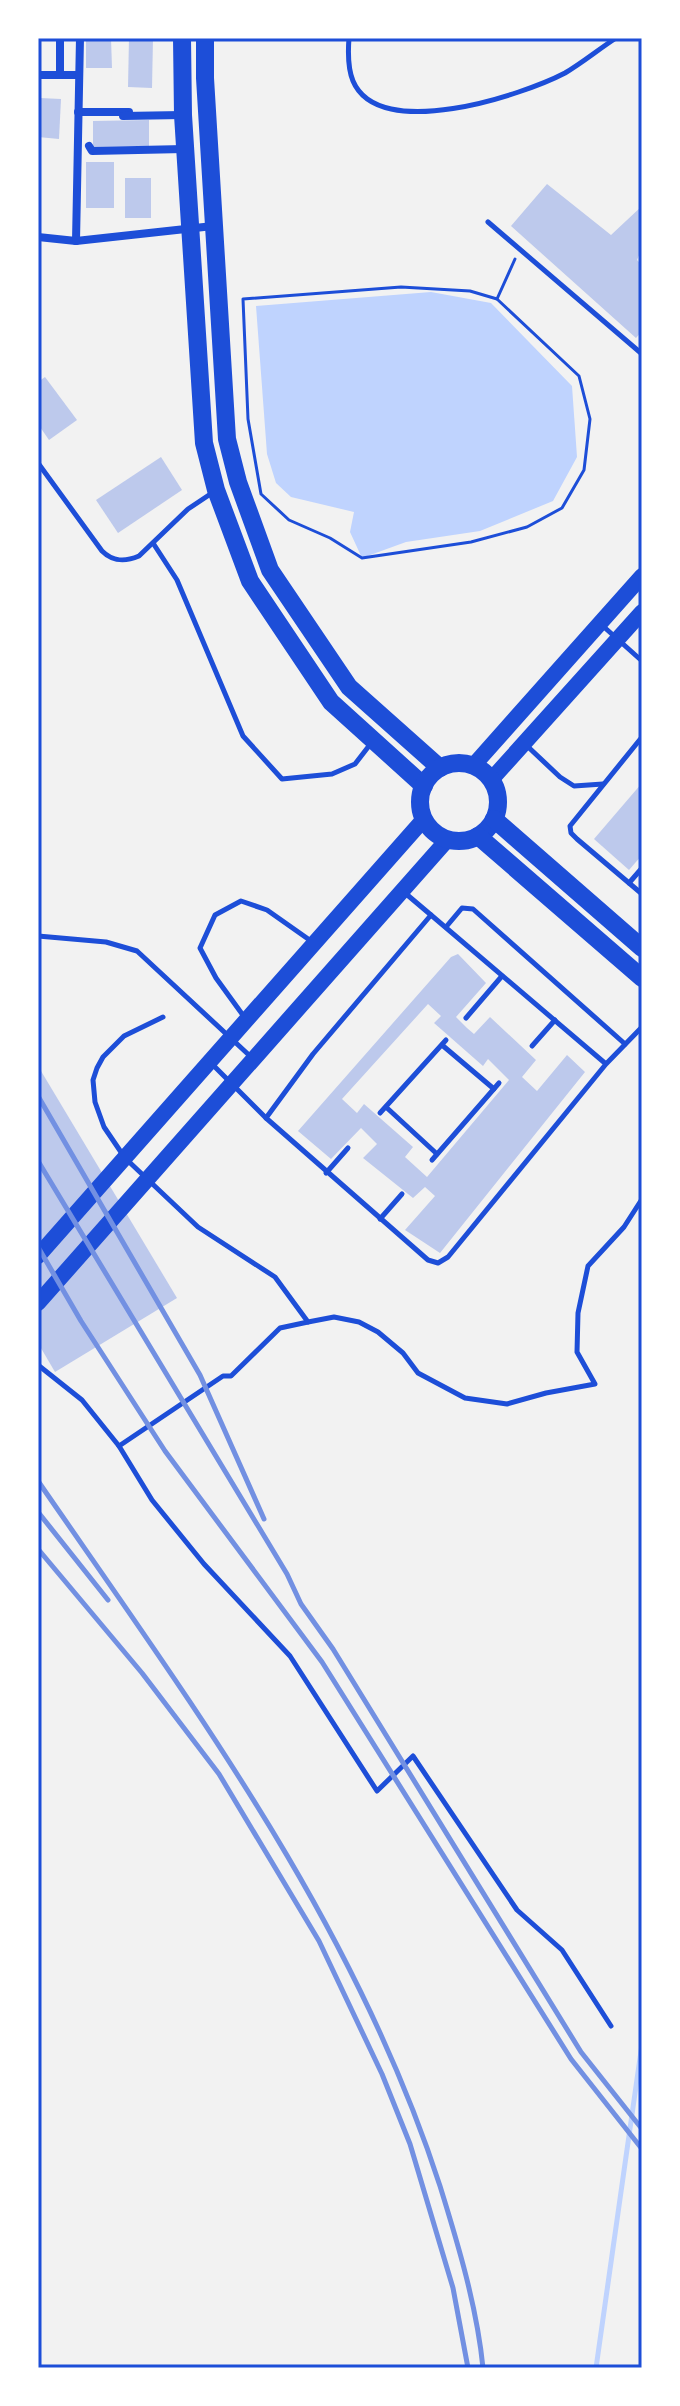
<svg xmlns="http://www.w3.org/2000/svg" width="680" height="2406" viewBox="0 0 680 2406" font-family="Inter,sans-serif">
<rect width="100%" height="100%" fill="#f2f2f2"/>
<polygon fill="#bfd3fe" points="431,292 491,303 572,386 577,457 553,501 480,531 406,542 362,558 350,532 354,512 291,497 276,483 267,454 256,306"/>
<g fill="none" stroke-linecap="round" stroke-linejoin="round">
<polyline stroke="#bfd3fe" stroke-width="5" points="596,2368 642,2044"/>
</g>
<g fill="#bdc9ec" fill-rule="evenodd">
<polygon points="86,38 111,38 112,68 86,68"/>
<polygon points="129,38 153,38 152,88 128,87"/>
<polygon points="40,98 61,99 59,139 38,137"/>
<polygon points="149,120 149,146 93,147 93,121"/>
<rect x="86" y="162" width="28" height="46"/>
<rect x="125" y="178" width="26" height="40"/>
<polygon points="547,184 611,235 642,206 642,248 637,260 642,265 642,331 636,338 511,226"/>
<polygon points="45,377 77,420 49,440 38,424 38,382"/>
<polygon points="161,457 182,490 118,533 96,500"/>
<polygon points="642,783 642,855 629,870 594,839"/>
<path d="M458,954L486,983L456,1017L467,1028L474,1034L490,1017L536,1060L522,1077L537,1091L567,1055L585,1072L440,1253L405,1230L435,1196L425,1187L413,1198L363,1158L377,1144L361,1128L331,1159L298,1131L451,957ZM428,1004L441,1016L434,1023L483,1066L488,1059L509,1080L427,1177L405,1157L413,1147L364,1104L357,1113L342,1099Z"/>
<polygon points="38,1066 177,1298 55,1372 38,1343"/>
</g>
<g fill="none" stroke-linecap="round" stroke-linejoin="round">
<g stroke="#1d4ed8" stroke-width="3">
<polygon points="401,287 470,291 497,299 579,376 590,419 584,470 562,508 527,527 471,542 362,558 330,538 289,520 261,494 248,419 243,299"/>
<polyline points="497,299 515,259"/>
</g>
<g stroke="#1d4ed8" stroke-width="5">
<path d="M349,38C348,51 348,69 353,81C379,143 523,95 565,73C582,63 599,49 616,38"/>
<polyline points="488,222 642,354"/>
<path d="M38,463L102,551C113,562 125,562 139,556L188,509L212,493"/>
<polyline points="153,543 177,580 243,736 282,779 332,774 355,764 372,742"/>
<polyline points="604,627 642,661"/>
<polyline points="642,737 570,826 571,833 577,839 642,894"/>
<polyline points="525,744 560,777 574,786 603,784"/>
<polyline points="629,883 642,868"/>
<polyline points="405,893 431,915"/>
<polyline points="446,927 462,908 473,909 625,1044"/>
<polyline points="38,936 106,942 137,951 250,1056"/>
<polyline points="163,1017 124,1036 103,1057 97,1068 93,1080 95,1102 104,1127 125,1158 198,1227 275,1277 308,1322 334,1317 359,1322 378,1332 403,1353 418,1373 465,1398 507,1404 546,1393 595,1384 577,1352 578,1313 588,1266 624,1227 642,1199"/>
<polyline points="245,1018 216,978 200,948 215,915 241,901 267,910 311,941"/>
<polyline points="466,1018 502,976"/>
<polyline points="442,1045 494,1089"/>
<polyline points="532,1046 555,1020"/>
<polyline points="606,1064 448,1257 438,1263 428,1260 266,1118 313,1054 431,915 606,1064 642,1027"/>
<polyline points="213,1065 266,1118"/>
<polyline points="386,1107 437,1154"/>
<polyline points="380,1113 446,1040"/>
<polyline points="432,1160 499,1083"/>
<polyline points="326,1173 348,1148"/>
<polyline points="380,1219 402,1194"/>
<polyline points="38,1365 82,1400 119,1446 223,1376 231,1376 280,1328 308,1322"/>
<polyline points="119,1446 152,1500 204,1564 290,1656 377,1791 413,1756 517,1910 562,1950 611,2026"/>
</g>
<g stroke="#1d4ed8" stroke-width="8">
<polyline points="38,75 79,75"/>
<polyline points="60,75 60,38"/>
<polyline points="78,112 129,112"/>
<polyline points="123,116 182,115"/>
<polyline points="89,146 92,151 184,149"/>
<polyline points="38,237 76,241 213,226"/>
<polyline points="76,241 80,38"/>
</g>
<g stroke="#1d4ed8" stroke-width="16">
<polyline points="473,766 642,576"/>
<polyline points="491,780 642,612"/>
<polyline points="38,1256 424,819"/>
<polyline points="38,1303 448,839"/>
</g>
<g stroke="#1d4ed8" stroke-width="18">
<polyline points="182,38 183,115 204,443 216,490 250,581 331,702 424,786"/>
<polyline points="205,38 205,78 227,439 238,482 270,570 349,687 440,768"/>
<circle cx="459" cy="802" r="39"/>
<polyline points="494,819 642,948"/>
<polyline points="478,836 642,978"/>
</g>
<g stroke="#7290e2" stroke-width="5">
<polyline points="38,1096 200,1375 264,1519"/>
<polyline points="38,1161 287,1574 301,1604 333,1649 581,2052 642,2129"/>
<polyline points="38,1247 81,1321 165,1451 322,1662 571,2059 642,2149"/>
<path d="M38,1481C193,1706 355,1923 440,2186C458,2244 477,2307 483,2368"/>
<polyline points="38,1512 108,1600"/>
<polyline points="38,1549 142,1673 219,1774 319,1941 382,2074 410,2144 453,2288 468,2368"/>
</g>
</g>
<rect width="680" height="2406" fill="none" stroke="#ffffff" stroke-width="80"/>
<rect x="40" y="40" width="600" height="2326" fill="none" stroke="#1d4ed8" stroke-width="3"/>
</svg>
